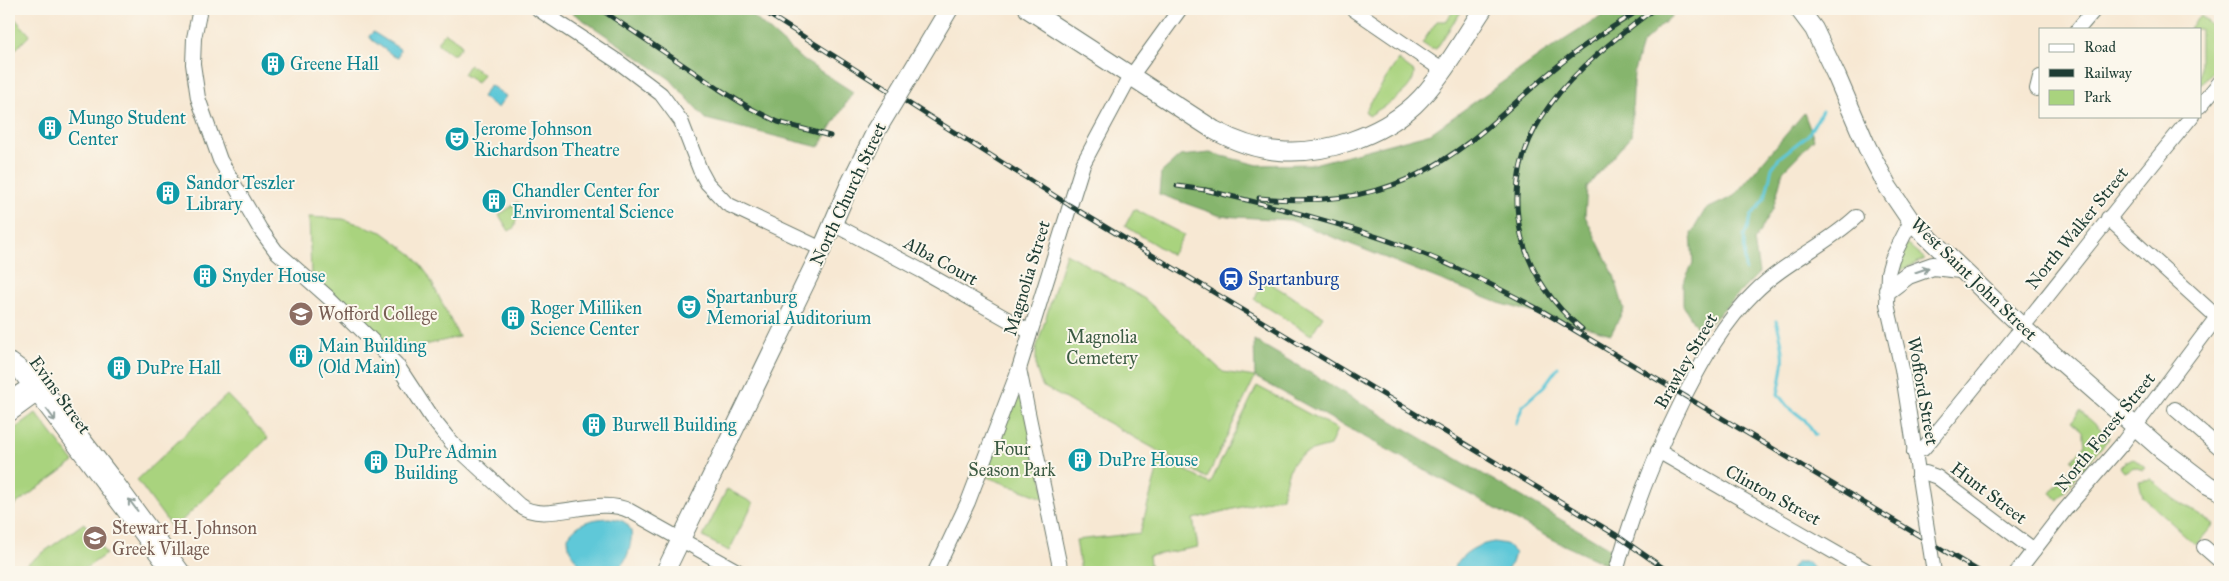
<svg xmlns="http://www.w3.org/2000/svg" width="2229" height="581" viewBox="0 0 2229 581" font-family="'IM FELL Great Primer',serif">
<rect width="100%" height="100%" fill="#fbf7ec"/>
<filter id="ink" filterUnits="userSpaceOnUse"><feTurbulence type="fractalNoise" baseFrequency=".02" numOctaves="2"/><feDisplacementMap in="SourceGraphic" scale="10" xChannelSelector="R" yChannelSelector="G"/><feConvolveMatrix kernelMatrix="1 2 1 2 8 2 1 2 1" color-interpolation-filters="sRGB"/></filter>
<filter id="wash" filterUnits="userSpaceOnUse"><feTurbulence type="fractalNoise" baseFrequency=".0096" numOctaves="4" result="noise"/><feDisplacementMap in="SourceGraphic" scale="20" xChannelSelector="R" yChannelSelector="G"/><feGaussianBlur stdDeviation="1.12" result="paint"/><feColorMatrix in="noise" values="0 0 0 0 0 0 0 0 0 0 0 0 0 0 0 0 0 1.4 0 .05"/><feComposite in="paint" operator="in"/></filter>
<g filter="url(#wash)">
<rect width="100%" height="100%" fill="#f7e8d3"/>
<g fill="#a9d37e" stroke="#648859">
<polygon points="1455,9 1463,9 1436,49 1431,49 1422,43 1437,21 1446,21"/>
<polygon points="9,12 30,35 9,56"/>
<polygon points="2201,16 2220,33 2220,63 2200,86 2200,29 2189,29"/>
<polygon points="446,33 460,43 461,47 455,54 452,54 438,44 438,41 443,34"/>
<path d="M1398,60L1414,72C1415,91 1383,106 1369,116L1365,111Z"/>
<polygon points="469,65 483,74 477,83 463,74"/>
<polygon points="518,202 520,205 514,228 509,231 499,215"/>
<polygon points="1134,209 1184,235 1172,255 1125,226"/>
<polygon points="309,217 343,219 382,232 413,255 428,275 459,337 391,353 311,275"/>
<polygon points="1907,244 1925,259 1897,272 1900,258"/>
<polygon points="1066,253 1145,299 1223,372 1255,377 1207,478 1042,386 1036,368 1036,349"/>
<polygon points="1265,280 1323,316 1311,335 1254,299"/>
<polygon points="1019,369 1046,499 979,474"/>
<path d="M1257,386L1337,429L1330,446C1291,456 1291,458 1282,497L1193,519L1198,547L1149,556L1151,572H1081L1076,540L1140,533L1161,456L1210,484Z"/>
<polygon points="227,395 268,438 173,529 137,480"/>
<polygon points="2080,411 2110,437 2083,469 2072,460 2085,445 2083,431 2072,421"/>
<polygon points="36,413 74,462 9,509 9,433"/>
<polygon points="2133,458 2145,468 2143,470 2134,467 2124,472 2120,467 2125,462"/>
<polygon points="2069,470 2077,476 2058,500 2050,493"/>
<polygon points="2151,479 2174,499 2214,524 2196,545 2143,497 2139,481"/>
<polygon points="727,489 753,503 729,551 703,537"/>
<polygon points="84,523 106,554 80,572 16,572"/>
</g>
<g fill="#86b56d" stroke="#527950">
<polygon points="567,9 745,9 800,58 853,92 819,147 706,119 670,79"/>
<polygon points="1613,9 1679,9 1642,44 1634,71 1631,136 1587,187 1585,216 1614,275 1624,309 1611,334 1499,303 1290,220 1221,216 1159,194 1161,173 1180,156 1210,153 1258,165 1314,164 1431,133 1542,54"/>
<polygon points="1804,113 1814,139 1783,171 1773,209 1754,241 1759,273 1700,333 1683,305 1683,283 1693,263 1691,234 1705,210 1734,196"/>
<polygon points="1254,340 1611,549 1605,564 1551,539 1255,377"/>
</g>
<g fill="#5ec8d8" stroke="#3e8286">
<polygon points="373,32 400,49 398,57 395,57 372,40 369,36"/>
<polygon points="490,85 506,96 498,108 482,97"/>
<path d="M609,518C617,519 625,520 629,527C633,533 631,540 630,546C625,570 610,578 587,568C574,562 568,551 568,537C578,522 591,519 609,518Z"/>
<path d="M1494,542L1506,544L1515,553L1512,563L1505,572H1452C1460,554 1475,545 1494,542Z"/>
<polygon points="1798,562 1808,562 1814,569 1815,572 1791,572 1793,566"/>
</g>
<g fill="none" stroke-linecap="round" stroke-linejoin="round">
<g stroke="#5ec8d8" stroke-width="3">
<polyline points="1745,270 1744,236 1752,215 1765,198 1772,168 1780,157 1808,135 1822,111"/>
<path d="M1776,321C1786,353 1785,361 1778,394L1787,406L1805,420L1815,435"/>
<polyline points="1516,424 1523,405 1544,386 1558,367"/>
</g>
</g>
</g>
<g filter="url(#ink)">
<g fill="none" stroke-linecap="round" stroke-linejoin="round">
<defs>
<g id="minor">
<path d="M200,9L194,38L193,64L198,98L220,160L260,229L276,251L329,298L397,365L431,417L451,442L519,505C545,526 596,494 630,511L739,572"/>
<polyline points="538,9 620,63 661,94 681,121 700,170 707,183 727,204 822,249"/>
<polyline points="1353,9 1442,70"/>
<polyline points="2078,29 2095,9"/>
<polyline points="2037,89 2040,77"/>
<polyline points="2200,106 2220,82"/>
<polyline points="2108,218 2217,317"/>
<polyline points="1911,221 1892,259 1888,273 1887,304 1902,369 1924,510"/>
<polyline points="833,224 922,271 1030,332"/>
<polyline points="12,361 38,380 113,477 183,572"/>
<polyline points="1019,369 1061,572"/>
<polyline points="18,370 170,572"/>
<polyline points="9,399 35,382"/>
<polyline points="2175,409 2220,448"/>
<polyline points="9,415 42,391"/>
<polyline points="1658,451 1869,572"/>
<path d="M1914,452L1923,449C2015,340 2101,226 2192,116"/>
<polyline points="1918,475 1926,473 1937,477 2034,550"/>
<polyline points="2204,547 2220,561"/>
<polyline points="935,572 968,502 1019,369 1083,164 1127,82 1180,9"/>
<path d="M1616,572C1632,512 1655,455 1683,399C1703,360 1723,323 1755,292C1785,262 1825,246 1856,217"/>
<polyline points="2017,572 2064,511 2122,444 2220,313"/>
</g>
<g id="major">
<path d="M1028,9L1214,130C1234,141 1255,149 1279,151C1324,155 1380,136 1414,105C1440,81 1463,39 1483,9"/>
<polyline points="1799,9 1814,29 1837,77 1867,147 1888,187 1911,221 2023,328 2161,449 2208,485 2220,491"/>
<polyline points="911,73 949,9"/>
<polyline points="1888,290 1908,275 1933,266 1960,269"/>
<polyline points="665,572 822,249 849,186 876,131"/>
</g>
</defs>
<use href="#minor" stroke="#6b796c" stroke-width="16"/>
<use href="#major" stroke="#6b796c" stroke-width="20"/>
<use href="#minor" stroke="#fff" stroke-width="14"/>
<use href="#major" stroke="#fff" stroke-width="18"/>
<defs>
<g id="rail">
<polyline points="600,9 719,89 750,108 778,122 830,136"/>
<polyline points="760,9 1069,205 1616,535 1669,572"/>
<polyline points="1177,186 1212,191"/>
<path d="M1205,190C1273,206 1341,223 1406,247C1454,265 1499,288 1544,312L1980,572"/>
<path d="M1259,198C1350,206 1412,190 1483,131C1512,107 1539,80 1569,57C1592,39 1617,24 1641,9"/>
<path d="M1582,329C1553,306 1532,274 1522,239C1495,132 1579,66 1654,9"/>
</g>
</defs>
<use href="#rail" stroke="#1f3d34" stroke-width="5"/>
<use href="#rail" stroke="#fbf7ec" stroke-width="3" stroke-dasharray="9" stroke-linecap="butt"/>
<defs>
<polyline id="minor-bridge" points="1924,510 1934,572"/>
<polyline id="major-bridge" points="876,131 911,73"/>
</defs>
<use href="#minor-bridge" stroke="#6b796c" stroke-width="16" stroke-linecap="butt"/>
<use href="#major-bridge" stroke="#6b796c" stroke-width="20" stroke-linecap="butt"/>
<use href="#minor-bridge" stroke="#fff" stroke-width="14"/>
<use href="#major-bridge" stroke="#fff" stroke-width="18"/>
</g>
<defs><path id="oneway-shaft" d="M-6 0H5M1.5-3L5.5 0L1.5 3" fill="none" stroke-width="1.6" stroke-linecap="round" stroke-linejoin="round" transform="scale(1.25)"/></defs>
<g stroke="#8f9e9a">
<use href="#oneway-shaft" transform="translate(1922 270) rotate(-19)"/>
<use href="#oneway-shaft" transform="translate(51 415) rotate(53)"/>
<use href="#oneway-shaft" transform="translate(133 505) rotate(-127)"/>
</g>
</g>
<defs>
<symbol id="building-disc" viewBox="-11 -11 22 22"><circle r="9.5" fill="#0f9aa8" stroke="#fbf7ec"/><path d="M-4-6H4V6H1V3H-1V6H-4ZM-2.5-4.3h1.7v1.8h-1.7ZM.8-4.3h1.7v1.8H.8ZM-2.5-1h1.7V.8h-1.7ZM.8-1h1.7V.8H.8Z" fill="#fff"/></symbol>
<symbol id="theatre-disc" viewBox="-11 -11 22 22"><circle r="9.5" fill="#0f9aa8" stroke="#fbf7ec"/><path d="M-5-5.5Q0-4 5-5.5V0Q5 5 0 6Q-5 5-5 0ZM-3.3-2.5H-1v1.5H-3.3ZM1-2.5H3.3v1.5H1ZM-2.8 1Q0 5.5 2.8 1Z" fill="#fff"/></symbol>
<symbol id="station-disc" viewBox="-11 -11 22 22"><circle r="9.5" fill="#1a4fb4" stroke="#fbf7ec"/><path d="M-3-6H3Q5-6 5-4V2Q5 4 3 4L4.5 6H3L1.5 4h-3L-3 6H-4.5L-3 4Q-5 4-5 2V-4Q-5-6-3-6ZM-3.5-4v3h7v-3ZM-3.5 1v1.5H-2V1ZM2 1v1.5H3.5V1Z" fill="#fff"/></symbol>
<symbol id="university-disc" viewBox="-11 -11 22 22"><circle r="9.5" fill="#8d6e63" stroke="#fbf7ec"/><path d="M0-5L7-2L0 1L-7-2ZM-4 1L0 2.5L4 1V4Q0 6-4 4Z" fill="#fff"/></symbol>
</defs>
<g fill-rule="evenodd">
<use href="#building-disc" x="259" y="50" width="28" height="28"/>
<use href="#building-disc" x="36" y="114" width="28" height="28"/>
<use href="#theatre-disc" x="443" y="125" width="28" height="28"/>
<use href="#building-disc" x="154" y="179" width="28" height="28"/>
<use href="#building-disc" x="480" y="187" width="28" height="28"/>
<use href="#building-disc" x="191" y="262" width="28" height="28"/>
<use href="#station-disc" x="1217" y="265" width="28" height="28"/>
<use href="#theatre-disc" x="675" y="293" width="28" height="28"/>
<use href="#university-disc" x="287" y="300" width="28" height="28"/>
<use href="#building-disc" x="499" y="304" width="28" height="28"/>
<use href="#building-disc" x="287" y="342" width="28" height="28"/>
<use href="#building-disc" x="105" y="354" width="28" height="28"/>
<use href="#building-disc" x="580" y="411" width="28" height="28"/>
<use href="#building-disc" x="1066" y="446" width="28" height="28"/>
<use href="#building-disc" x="362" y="448" width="28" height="28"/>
<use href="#university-disc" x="81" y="524" width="28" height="28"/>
</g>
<g text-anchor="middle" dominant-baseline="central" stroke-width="4" stroke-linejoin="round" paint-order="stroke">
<g font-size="18" fill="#0d838f" stroke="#fbf7ec" text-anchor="start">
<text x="290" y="64">Greene Hall</text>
<text x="68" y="118">Mungo Student<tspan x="68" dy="21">Center</tspan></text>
<text x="474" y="129">Jerome Johnson<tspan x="474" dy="21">Richardson Theatre</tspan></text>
<text x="186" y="183">Sandor Teszler<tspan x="186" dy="21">Library</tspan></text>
<text x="512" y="191">Chandler Center for<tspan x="512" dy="21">Enviromental Science</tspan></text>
<text x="222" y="276">Snyder House</text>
<text x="706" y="297">Spartanburg<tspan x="706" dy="21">Memorial Auditorium</tspan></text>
<text x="530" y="308">Roger Milliken<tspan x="530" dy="21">Science Center</tspan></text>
<text x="318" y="346">Main Building<tspan x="318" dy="21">(Old Main)</tspan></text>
<text x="136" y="368">DuPre Hall</text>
<text x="612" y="425">Burwell Building</text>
<text x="394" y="452">DuPre Admin<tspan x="394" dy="21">Building</tspan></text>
<text x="1098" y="460">DuPre House</text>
</g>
<g font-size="18" fill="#1f3d34" stroke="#fbf7ec">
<text transform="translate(848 194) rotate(-65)">North Church Street</text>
<text transform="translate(2077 228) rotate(-51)">North Walker Street</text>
<text transform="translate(941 261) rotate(29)">Alba Court</text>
<text transform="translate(1027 278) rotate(-73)">Magnolia Street</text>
<text transform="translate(1974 279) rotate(44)">West Saint John Street</text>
<text transform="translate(1686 361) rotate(-60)">Brawley Street</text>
<text transform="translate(1923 391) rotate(80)">Wofford Street</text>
<text transform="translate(60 395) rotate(54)">Evins Street</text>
<text transform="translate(2105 432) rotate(-51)">North Forest Street</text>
<text transform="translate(1989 493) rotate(37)">Hunt Street</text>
<text transform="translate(1773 495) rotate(29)">Clinton Street</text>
</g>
<g font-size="18" fill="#164399" stroke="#fbf7ec" text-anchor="start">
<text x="1248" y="279">Spartanburg</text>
</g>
<g font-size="18" fill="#785e54" stroke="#fbf7ec" text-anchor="start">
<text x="318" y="314">Wofford College</text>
<text x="112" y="528">Stewart H. Johnson<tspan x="112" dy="21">Greek Village</tspan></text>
</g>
<g font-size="18" fill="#3b5b43" stroke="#fbf7ec">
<text x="1102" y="337">Magnolia<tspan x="1102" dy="21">Cemetery</tspan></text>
<text x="1012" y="449">Four<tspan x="1012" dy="21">Season Park</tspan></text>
</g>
</g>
<rect width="2229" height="581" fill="none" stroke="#fbf7ec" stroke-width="30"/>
<rect x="2039" y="28" width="162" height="90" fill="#fbf7ec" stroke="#a3ada2"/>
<rect x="2049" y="44" width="25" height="8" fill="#ffffff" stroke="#a3ada2"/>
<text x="2084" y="52" font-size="15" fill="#1f3d34">Road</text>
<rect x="2049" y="69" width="25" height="8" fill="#1f3d34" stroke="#a3ada2"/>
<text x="2084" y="78" font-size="15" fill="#1f3d34">Railway</text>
<rect x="2049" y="90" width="25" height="15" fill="#a9d37e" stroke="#a3ada2"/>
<text x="2084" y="102" font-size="15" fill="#1f3d34">Park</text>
</svg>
